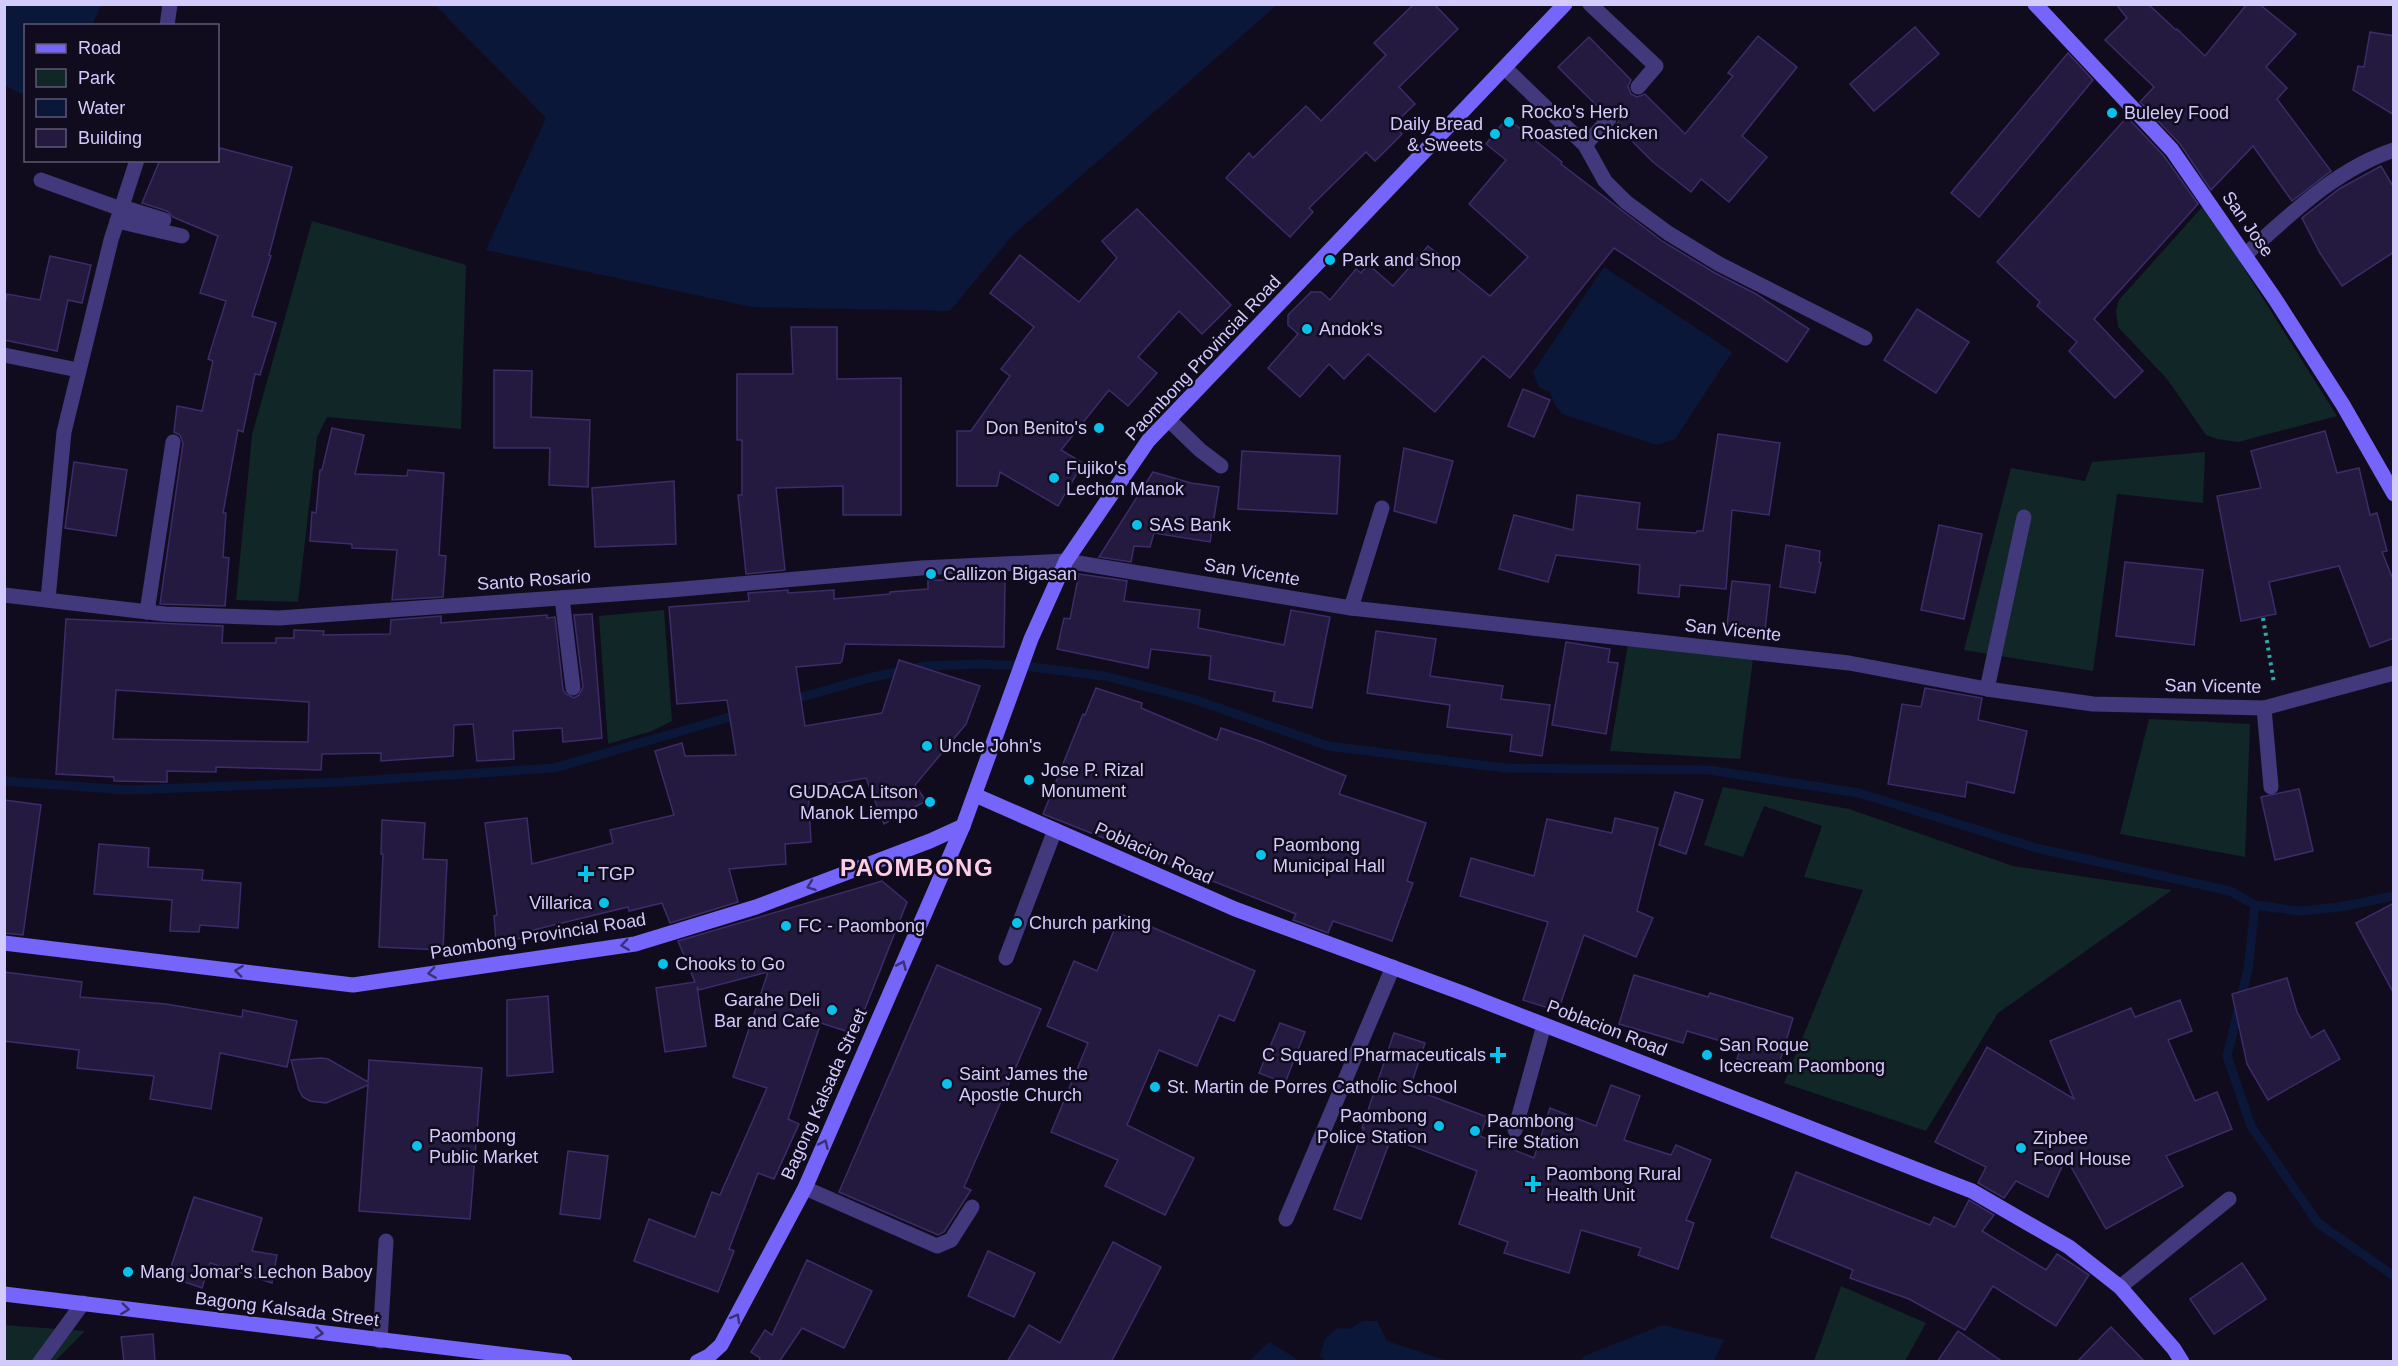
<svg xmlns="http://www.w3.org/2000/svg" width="2398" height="1366" viewBox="0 0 2398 1366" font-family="Helvetica,sans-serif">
<rect width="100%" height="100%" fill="#110c1d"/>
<g fill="#102627">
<polygon points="2204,205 2337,416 2238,442 2217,439 2206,435 2167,379 2118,327 2116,311 2119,300"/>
<polygon points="312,221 466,265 461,429 327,417 317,437 298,602 236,600 252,435"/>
<polygon points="2205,452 2203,503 2117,494 2093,671 1964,650 2011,468 2085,481 2092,462"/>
<polygon points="664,610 672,721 652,731 608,744 599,616"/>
<polygon points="1628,644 1753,659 1740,759 1610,751"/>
<polygon points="2149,719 2250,724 2245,857 2120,834"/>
<polygon points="1723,787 1849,809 2013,866 2172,890 1998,1013 1926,1131 1784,1083 1863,890 1804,877 1822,826 1764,806 1743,857 1704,845"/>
<polygon points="1841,1286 1926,1323 1905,1361 1814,1361"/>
<polygon points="4,1325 85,1331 55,1361 5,1361"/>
</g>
<g fill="#0a1739">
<polygon points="5,4 101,4 101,5 92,25 26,26 25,95 5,86"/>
<polygon points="435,5 1277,5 1013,235 950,311 752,307 486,250 546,118"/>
<polygon points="1604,267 1732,352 1675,439 1657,445 1562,414 1555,405 1550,392 1539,387 1533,372"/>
<polygon points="1363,1321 1377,1321 1387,1341 1448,1361 1325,1361 1320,1355 1325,1339 1337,1328 1350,1329"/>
<polygon points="1663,1325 1724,1340 1714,1361 1581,1361 1584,1356"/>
<polygon points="1269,1342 1300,1361 1250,1361"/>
</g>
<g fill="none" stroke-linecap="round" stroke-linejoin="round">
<g stroke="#0a1739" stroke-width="9">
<polyline points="791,700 869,678 925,666 980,664 1023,666 1105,676 1193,699 1328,746 1505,768 1709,770 1859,793 2036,848 2230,891 2255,905 2299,911 2340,907 2394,896"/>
<polyline points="4,781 127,790 341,782 554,768 740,714"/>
<polyline points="2255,905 2248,970 2227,1056 2251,1126 2318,1223 2394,1276"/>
</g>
</g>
<g fill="#24193e" stroke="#3d2c69" stroke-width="1.5" fill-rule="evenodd">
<polygon points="1414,4 1434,4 1458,29 1399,87 1415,104 1393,125 1402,134 1375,161 1366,152 1309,208 1313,212 1290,237 1226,178 1249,153 1253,158 1306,106 1321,121 1386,55 1374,43"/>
<polygon points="2116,4 2148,4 2176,30 2177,29 2205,56 2247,4 2259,4 2296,34 2266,67 2287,88 2277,99 2331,171 2292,201 2253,146 2211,190 2180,144 2140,102 2154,87 2105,40 2127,18"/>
<polygon points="1915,27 1939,54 1874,111 1850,84"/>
<polygon points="2370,32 2394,36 2394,115 2353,90 2358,66 2364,67"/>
<polygon points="1758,36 1797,67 1742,136 1767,157 1729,202 1701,179 1691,192 1653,162 1616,125 1619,121 1616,112 1611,109 1603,112 1558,67 1589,37 1631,80 1628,86 1631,94 1637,97 1645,94 1685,134 1733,76 1728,73"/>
<polygon points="2068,53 2093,80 1979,217 1951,193"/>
<polygon points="2127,117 2164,156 2198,204 2094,319 2143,371 2115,398 2069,351 2077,342 2037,306 2040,302 1997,262"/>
<polygon points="1507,118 1562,162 1561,164 1662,241 1715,273 1756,294 1809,329 1787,362 1614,248 1510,378 1483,356 1435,412 1368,354 1344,379 1329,364 1300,397 1268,368 1298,334 1288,325 1288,315 1311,292 1321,292 1330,300 1356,269 1361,273 1368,264 1393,286 1428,246 1490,296 1528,257 1469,204 1506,160 1486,144"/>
<polygon points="220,148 292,167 269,255 271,256 252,316 276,323 260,375 255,374 243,432 238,430 223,513 226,513 223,557 229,558 225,606 160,604 183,443 180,435 174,432 177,406 202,411 213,361 208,359 226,301 200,293 218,236 173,217 167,211 142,203 160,160 218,160"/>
<polygon points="2381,166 2394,188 2394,252 2342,286 2320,253 2302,218 2339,189"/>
<polygon points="1137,209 1231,305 1202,334 1179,311 1138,357 1157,373 1128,406 1109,390 1061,450 1083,463 1058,506 1000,472 997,486 957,486 957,431 971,431 1010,376 1001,369 1034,327 990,293 1020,255 1079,302 1117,258 1102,241"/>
<polygon points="50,256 91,265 82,303 68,300 57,351 4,340 4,307 7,294 40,300"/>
<polygon points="1917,309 1969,342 1936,393 1884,360"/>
<polygon points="791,327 837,327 837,379 901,378 901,515 843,515 843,486 776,488 785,570 746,574 738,495 742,495 742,440 737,440 737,374 793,374"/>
<polygon points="494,370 532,371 531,417 590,420 588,487 549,485 550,448 494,448"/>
<polygon points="1523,389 1550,400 1534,437 1508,426"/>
<polygon points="332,428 364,435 355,474 407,476 408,470 444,473 439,555 446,556 443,597 392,600 397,550 352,548 352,544 310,541 312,512 316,513 320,470 322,470"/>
<polygon points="2325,431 2337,473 2359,468 2370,515 2377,513 2387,551 2382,552 2394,582 2394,638 2370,647 2339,566 2269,582 2276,614 2241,621 2217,496 2261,488 2251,451"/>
<polygon points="1718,434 1780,443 1769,515 1732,510 1726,589 1680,585 1679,597 1638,593 1640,565 1556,555 1548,582 1499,569 1514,515 1573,530 1577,495 1640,503 1637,529 1696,533 1697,531 1703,531"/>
<polygon points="1404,448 1453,461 1436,523 1394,511"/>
<polygon points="1242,451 1340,456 1337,514 1238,509"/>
<polygon points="74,462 127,470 116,536 65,528"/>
<polygon points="1153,472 1191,483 1219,487 1210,542 1154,533 1150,547 1134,546 1131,562 1099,557"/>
<polygon points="674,481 676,544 595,547 592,488"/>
<polygon points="1939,525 1982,534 1964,619 1921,610"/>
<polygon points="1786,545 1820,551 1819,562 1821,563 1815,593 1780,587"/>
<polygon points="2125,562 2203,570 2194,645 2116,636"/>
<polygon points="1079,574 1127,581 1124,601 1200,610 1198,628 1284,645 1291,610 1330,617 1312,708 1273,701 1275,692 1209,679 1211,656 1151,649 1148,668 1057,649 1064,618 1070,619"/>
<polygon points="928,580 1005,581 1004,647 845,644 842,661 840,663 796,667 805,726 882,713 899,660 980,686 966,724 915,785 926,801 884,824 866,778 808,788 811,842 785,844 786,864 729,869 738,902 670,923 662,903 629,911 628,907 533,930 534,937 496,941 494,916 497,915 485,823 527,818 532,864 613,843 610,830 674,815 655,751 682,743 685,756 736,755 727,700 677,704 669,607 749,601 748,593 788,590 788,593 834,590 834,599 890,594 890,592 928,589"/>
<polygon points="1732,581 1770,585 1765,630 1727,626"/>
<path d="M592,614L602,738L563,742L562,728L513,731L514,759L477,761L473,724L454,725L453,756L381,761V753L322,754L321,770L216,767V772L167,771V782L114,781V777L56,774L66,619L223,626L222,643H276V638H294V630L324,631L323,635L390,634L391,620L441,616V623L547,615V618L555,617L563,690L566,694L574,698L579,695L583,687L574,615ZM116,690L309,702L308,742L113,739Z"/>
<polygon points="1376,631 1436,639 1430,676 1503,686 1501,699 1550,705 1542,756 1510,751 1512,735 1447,727 1450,705 1367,693"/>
<polygon points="1566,642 1610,649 1608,662 1618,663 1606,734 1552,725"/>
<polygon points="1096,688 1142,703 1141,708 1217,740 1221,728 1262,742 1346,776 1339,794 1426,823 1407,881 1413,883 1392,941 1333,921 1328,933 1293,920 1296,914 1043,814 1083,714 1085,715"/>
<polygon points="1925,688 1982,698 1978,720 2027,731 2014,793 1967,782 1965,797 1888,784 1902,704 1921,707"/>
<polygon points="2299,789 2313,851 2275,860 2261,797"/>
<polygon points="1675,792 1703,800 1686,854 1659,845"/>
<polygon points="4,800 41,805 23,935 4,933"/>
<polygon points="1615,818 1658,828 1637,911 1653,918 1636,957 1584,935 1558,1011 1523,1000 1548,922 1460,896 1471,858 1534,876 1547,819 1612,833"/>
<polygon points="382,820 425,823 423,859 447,860 443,950 379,947 383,854 381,854"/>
<polygon points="99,844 149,848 148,867 203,870 202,880 241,883 238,928 200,925 199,932 170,931 172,900 94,894"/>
<polygon points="882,881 907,902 855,1034 821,1023 788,1119 799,1124 774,1179 758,1173 729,1249 734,1251 718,1292 634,1261 649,1219 695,1237 712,1192 720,1195 767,1088 733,1077 768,972 699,990 697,987 706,1046 665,1052 656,988 695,982 678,941"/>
<polygon points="2394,903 2394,994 2356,923"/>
<polygon points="1121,914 1255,971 1234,1021 1219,1015 1197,1066 1159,1050 1127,1125 1194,1158 1165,1215 1105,1186 1118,1160 1051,1132 1088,1043 1047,1026 1074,961 1097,971"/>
<polygon points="937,965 1041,1009 964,1187 971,1190 944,1232 938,1235 839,1192"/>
<polygon points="4,972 82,982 80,997 166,1004 242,1017 243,1010 297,1021 287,1067 220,1053 211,1109 150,1099 154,1076 77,1068 79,1050 4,1041"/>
<polygon points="1634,975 1708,997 1710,993 1793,1018 1777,1071 1737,1059 1741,1047 1687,1031 1683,1043 1619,1024"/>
<polygon points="2287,978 2297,1012 2311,1038 2324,1030 2340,1059 2268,1100 2247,1064 2232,994"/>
<polygon points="548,996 553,1072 507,1076 507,1000"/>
<polygon points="2180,1000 2192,1031 2168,1040 2195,1101 2217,1092 2232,1129 2166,1156 2183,1186 2106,1229 2066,1158 2048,1197 2016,1181 2004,1198 1978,1183 1986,1167 1935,1142 1987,1047 2074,1099 2050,1041 2131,1008 2135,1017"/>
<polygon points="1280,1023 1305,1032 1285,1083 1259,1073"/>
<polygon points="1394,1033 1425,1043 1410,1088 1487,1117 1480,1136 1534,1158 1550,1108 1596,1126 1611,1085 1640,1096 1624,1140 1671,1155 1676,1145 1711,1160 1686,1220 1694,1223 1678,1269 1638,1255 1641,1248 1581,1230 1569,1273 1504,1253 1508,1242 1459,1224 1477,1171 1391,1138 1361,1219 1334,1209 1364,1128 1362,1128"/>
<polygon points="321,1058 328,1059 368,1082 369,1060 482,1068 470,1219 359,1211 368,1085 326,1103 310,1101 303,1097 299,1090 291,1060"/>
<polygon points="568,1151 608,1156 600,1219 560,1214"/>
<polygon points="1796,1172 1930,1225 1934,1217 1955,1227 1969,1200 1994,1215 1982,1231 2046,1270 2057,1254 2089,1275 2056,1326 1993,1286 1965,1330 1909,1299 1850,1278 1853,1270 1771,1237"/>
<polygon points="194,1197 262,1218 252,1251 277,1255 272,1283 210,1263 202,1288 168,1276"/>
<polygon points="1113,1242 1161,1267 1111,1362 1007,1362 1029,1325 1060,1343"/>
<polygon points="988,1251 1035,1273 1014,1317 968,1296"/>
<polygon points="807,1260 872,1291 844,1348 802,1328 779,1362 759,1362 760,1358 751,1352 765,1330 772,1335"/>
<polygon points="2242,1263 2266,1299 2214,1334 2190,1299"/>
<polygon points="2111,1327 2145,1362 2077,1362 2101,1337"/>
<polygon points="1958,1331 2003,1362 1937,1362"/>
<polygon points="153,1334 155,1362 124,1362 121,1337"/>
</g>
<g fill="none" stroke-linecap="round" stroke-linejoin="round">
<polyline stroke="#31a8ab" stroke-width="4" stroke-dasharray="3 4.5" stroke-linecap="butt" points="2263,618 2274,683"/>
<g stroke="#41397b" stroke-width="15">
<polyline points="1590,4 1656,66 1638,87"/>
<polyline points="1505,68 1585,145 1609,119"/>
<polyline points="1585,145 1605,181 1626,202 1668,233 1719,264 1865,338"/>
<polyline points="41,180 121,209"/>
<polyline points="122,207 164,220"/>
<polyline points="117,221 182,236"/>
<polyline points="1169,420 1200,450 1221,466"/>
<polyline points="562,598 573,688"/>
<polyline points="1351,608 1382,508"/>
<polyline points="1987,689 2024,517"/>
<polyline points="2264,708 2271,787"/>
<polyline points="1006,958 1055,830"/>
<polyline points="1515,1130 1544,1025"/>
<polyline points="805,1188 937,1246 951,1240 972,1207"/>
<polyline points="1286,1219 1393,967"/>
<polyline points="2120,1287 2229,1199"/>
<polyline points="380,1341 386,1241"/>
<polyline points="40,1362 83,1303"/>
</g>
<g stroke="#41397b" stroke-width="15">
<polyline points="167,26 170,4"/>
<path d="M2246,254C2290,215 2336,169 2394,150"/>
<polyline points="4,355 78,370"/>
<polyline points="4,595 165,614 279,618 671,590 921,568 1066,561 1351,608 1849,663 1987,689 2093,704 2264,708 2394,673"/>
<polyline points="48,599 64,432 111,240 137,160"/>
<polyline points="147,612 173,442"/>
</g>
<g stroke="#7565fa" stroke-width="15">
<polyline points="2035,4 2172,150 2275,299 2343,405 2394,494"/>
<polyline points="975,795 1235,909 1465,994 1972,1191 2069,1247 2120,1287 2174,1349 2182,1362"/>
<polyline points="4,943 353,985 635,944 756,907 930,841 963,826"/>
<polyline points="4,1294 565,1362"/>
<polyline points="697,1362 709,1356 721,1345 805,1188 963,826 1031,639 1066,561 1148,441 1565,4"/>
</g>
</g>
<defs><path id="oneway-chevron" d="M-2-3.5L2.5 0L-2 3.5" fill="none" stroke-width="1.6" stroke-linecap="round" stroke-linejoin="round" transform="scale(1.5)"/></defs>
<g stroke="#393075">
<use href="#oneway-chevron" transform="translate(811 886) rotate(160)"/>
<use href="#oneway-chevron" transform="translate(625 945) rotate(172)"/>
<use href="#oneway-chevron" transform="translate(902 965) rotate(-66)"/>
<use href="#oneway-chevron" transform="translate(239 971) rotate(-173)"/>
<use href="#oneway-chevron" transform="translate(432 973) rotate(172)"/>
<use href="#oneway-chevron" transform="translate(824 1144) rotate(-66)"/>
<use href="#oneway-chevron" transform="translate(125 1309) rotate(7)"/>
<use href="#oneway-chevron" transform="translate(736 1318) rotate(-61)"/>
<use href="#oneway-chevron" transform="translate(319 1333) rotate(7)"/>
</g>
<g fill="#08c2ec" stroke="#110c1d" stroke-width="2">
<circle cx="2112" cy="113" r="6"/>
<circle cx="1509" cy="122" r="6"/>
<circle cx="1495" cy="134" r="6"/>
<circle cx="1330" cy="260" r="6"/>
<circle cx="1307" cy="329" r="6"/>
<circle cx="1099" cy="428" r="6"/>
<circle cx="1054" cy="478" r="6"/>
<circle cx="1137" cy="525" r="6"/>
<circle cx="931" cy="574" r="6"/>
<circle cx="927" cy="746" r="6"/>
<circle cx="1029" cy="780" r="6"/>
<circle cx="930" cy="802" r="6"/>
<circle cx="1261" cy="855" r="6"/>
<path d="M583 865h6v6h6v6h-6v6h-6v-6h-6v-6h6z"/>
<circle cx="604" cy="903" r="6"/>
<circle cx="1017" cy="923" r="6"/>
<circle cx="786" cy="926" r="6"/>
<circle cx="663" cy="964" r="6"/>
<circle cx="832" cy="1010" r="6"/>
<path d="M1495 1046h6v6h6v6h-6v6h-6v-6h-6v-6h6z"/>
<circle cx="1707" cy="1055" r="6"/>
<circle cx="947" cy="1084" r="6"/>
<circle cx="1155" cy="1087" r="6"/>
<circle cx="1439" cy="1126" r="6"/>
<circle cx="1475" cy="1131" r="6"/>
<circle cx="417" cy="1146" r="6"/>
<circle cx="2021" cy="1148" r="6"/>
<path d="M1530 1175h6v6h6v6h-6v6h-6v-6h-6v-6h6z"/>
<circle cx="128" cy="1272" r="6"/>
</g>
<g text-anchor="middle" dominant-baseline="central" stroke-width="5" stroke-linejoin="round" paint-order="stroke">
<g font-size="18" fill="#d4cbfd" stroke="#110c1d" text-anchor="start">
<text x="1521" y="112">Rocko's Herb<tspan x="1521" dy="21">Roasted Chicken</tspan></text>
<text x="2124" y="113">Buleley Food</text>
<text x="1483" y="124" text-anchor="end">Daily Bread<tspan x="1483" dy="21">&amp; Sweets</tspan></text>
<text x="1342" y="260">Park and Shop</text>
<text x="1319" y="329">Andok's</text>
<text x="1087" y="428" text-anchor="end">Don Benito's</text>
<text x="1066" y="468">Fujiko's<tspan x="1066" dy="21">Lechon Manok</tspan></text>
<text x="1149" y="525">SAS Bank</text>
<text x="943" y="574">Callizon Bigasan</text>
<text x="939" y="746">Uncle John's</text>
<text x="1041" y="770">Jose P. Rizal<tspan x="1041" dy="21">Monument</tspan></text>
<text x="918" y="792" text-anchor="end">GUDACA Litson<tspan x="918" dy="21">Manok Liempo</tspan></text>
<text x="1273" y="845">Paombong<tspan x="1273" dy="21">Municipal Hall</tspan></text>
<text x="598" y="874">TGP</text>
<text x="592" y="903" text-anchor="end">Villarica</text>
<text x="1029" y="923">Church parking</text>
<text x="798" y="926">FC - Paombong</text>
<text x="675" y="964">Chooks to Go</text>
<text x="820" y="1000" text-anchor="end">Garahe Deli<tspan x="820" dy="21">Bar and Cafe</tspan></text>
<text x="1719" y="1045">San Roque<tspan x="1719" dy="21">Icecream Paombong</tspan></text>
<text x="1486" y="1055" text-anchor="end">C Squared Pharmaceuticals</text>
<text x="959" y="1074">Saint James the<tspan x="959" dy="21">Apostle Church</tspan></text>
<text x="1167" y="1087">St. Martin de Porres Catholic School</text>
<text x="1427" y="1116" text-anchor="end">Paombong<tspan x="1427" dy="21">Police Station</tspan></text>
<text x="1487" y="1121">Paombong<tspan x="1487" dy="21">Fire Station</tspan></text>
<text x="429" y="1136">Paombong<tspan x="429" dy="21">Public Market</tspan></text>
<text x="2033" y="1138">Zipbee<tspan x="2033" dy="21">Food House</tspan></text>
<text x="1546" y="1174">Paombong Rural<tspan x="1546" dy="21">Health Unit</tspan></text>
<text x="140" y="1272">Mang Jomar's Lechon Baboy</text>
</g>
<g font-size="18" fill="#d4cbfd" stroke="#110c1d">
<text transform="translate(2248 224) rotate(55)">San Jose</text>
<text transform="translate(1203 358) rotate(-47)">Paombong Provincial Road</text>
<text transform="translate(1252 572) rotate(9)">San Vicente</text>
<text transform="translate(534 580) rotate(-4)">Santo Rosario</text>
<text transform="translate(1733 630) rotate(6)">San Vicente</text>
<text transform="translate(2213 686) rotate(1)">San Vicente</text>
<text transform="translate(1154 853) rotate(24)">Poblacion Road</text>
<text transform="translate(538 936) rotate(-9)">Paombong Provincial Road</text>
<text transform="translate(1607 1028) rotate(21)">Poblacion Road</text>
<text transform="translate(824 1094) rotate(-66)">Bagong Kalsada Street</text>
<text transform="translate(287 1309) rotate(7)">Bagong Kalsada Street</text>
</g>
<g font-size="24" font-weight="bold" letter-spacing="1.5" fill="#fdcde8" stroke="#110c1d">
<text x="917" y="867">PAOMBONG</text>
</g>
</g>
<rect width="2398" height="1366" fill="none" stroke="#d4cbfd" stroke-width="12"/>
<rect x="24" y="24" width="195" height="138" fill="#110c1d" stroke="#5f5877" stroke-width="1.5"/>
<rect x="36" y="44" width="30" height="9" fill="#7565fa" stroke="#5f5877" stroke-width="1.5"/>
<text x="78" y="54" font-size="18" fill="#d4cbfd">Road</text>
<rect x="36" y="69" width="30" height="18" fill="#102627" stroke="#5f5877" stroke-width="1.5"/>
<text x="78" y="84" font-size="18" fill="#d4cbfd">Park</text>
<rect x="36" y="99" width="30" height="18" fill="#0a1739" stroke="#5f5877" stroke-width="1.5"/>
<text x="78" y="114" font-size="18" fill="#d4cbfd">Water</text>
<rect x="36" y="129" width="30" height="18" fill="#24193e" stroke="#5f5877" stroke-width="1.5"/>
<text x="78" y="144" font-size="18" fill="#d4cbfd">Building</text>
</svg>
